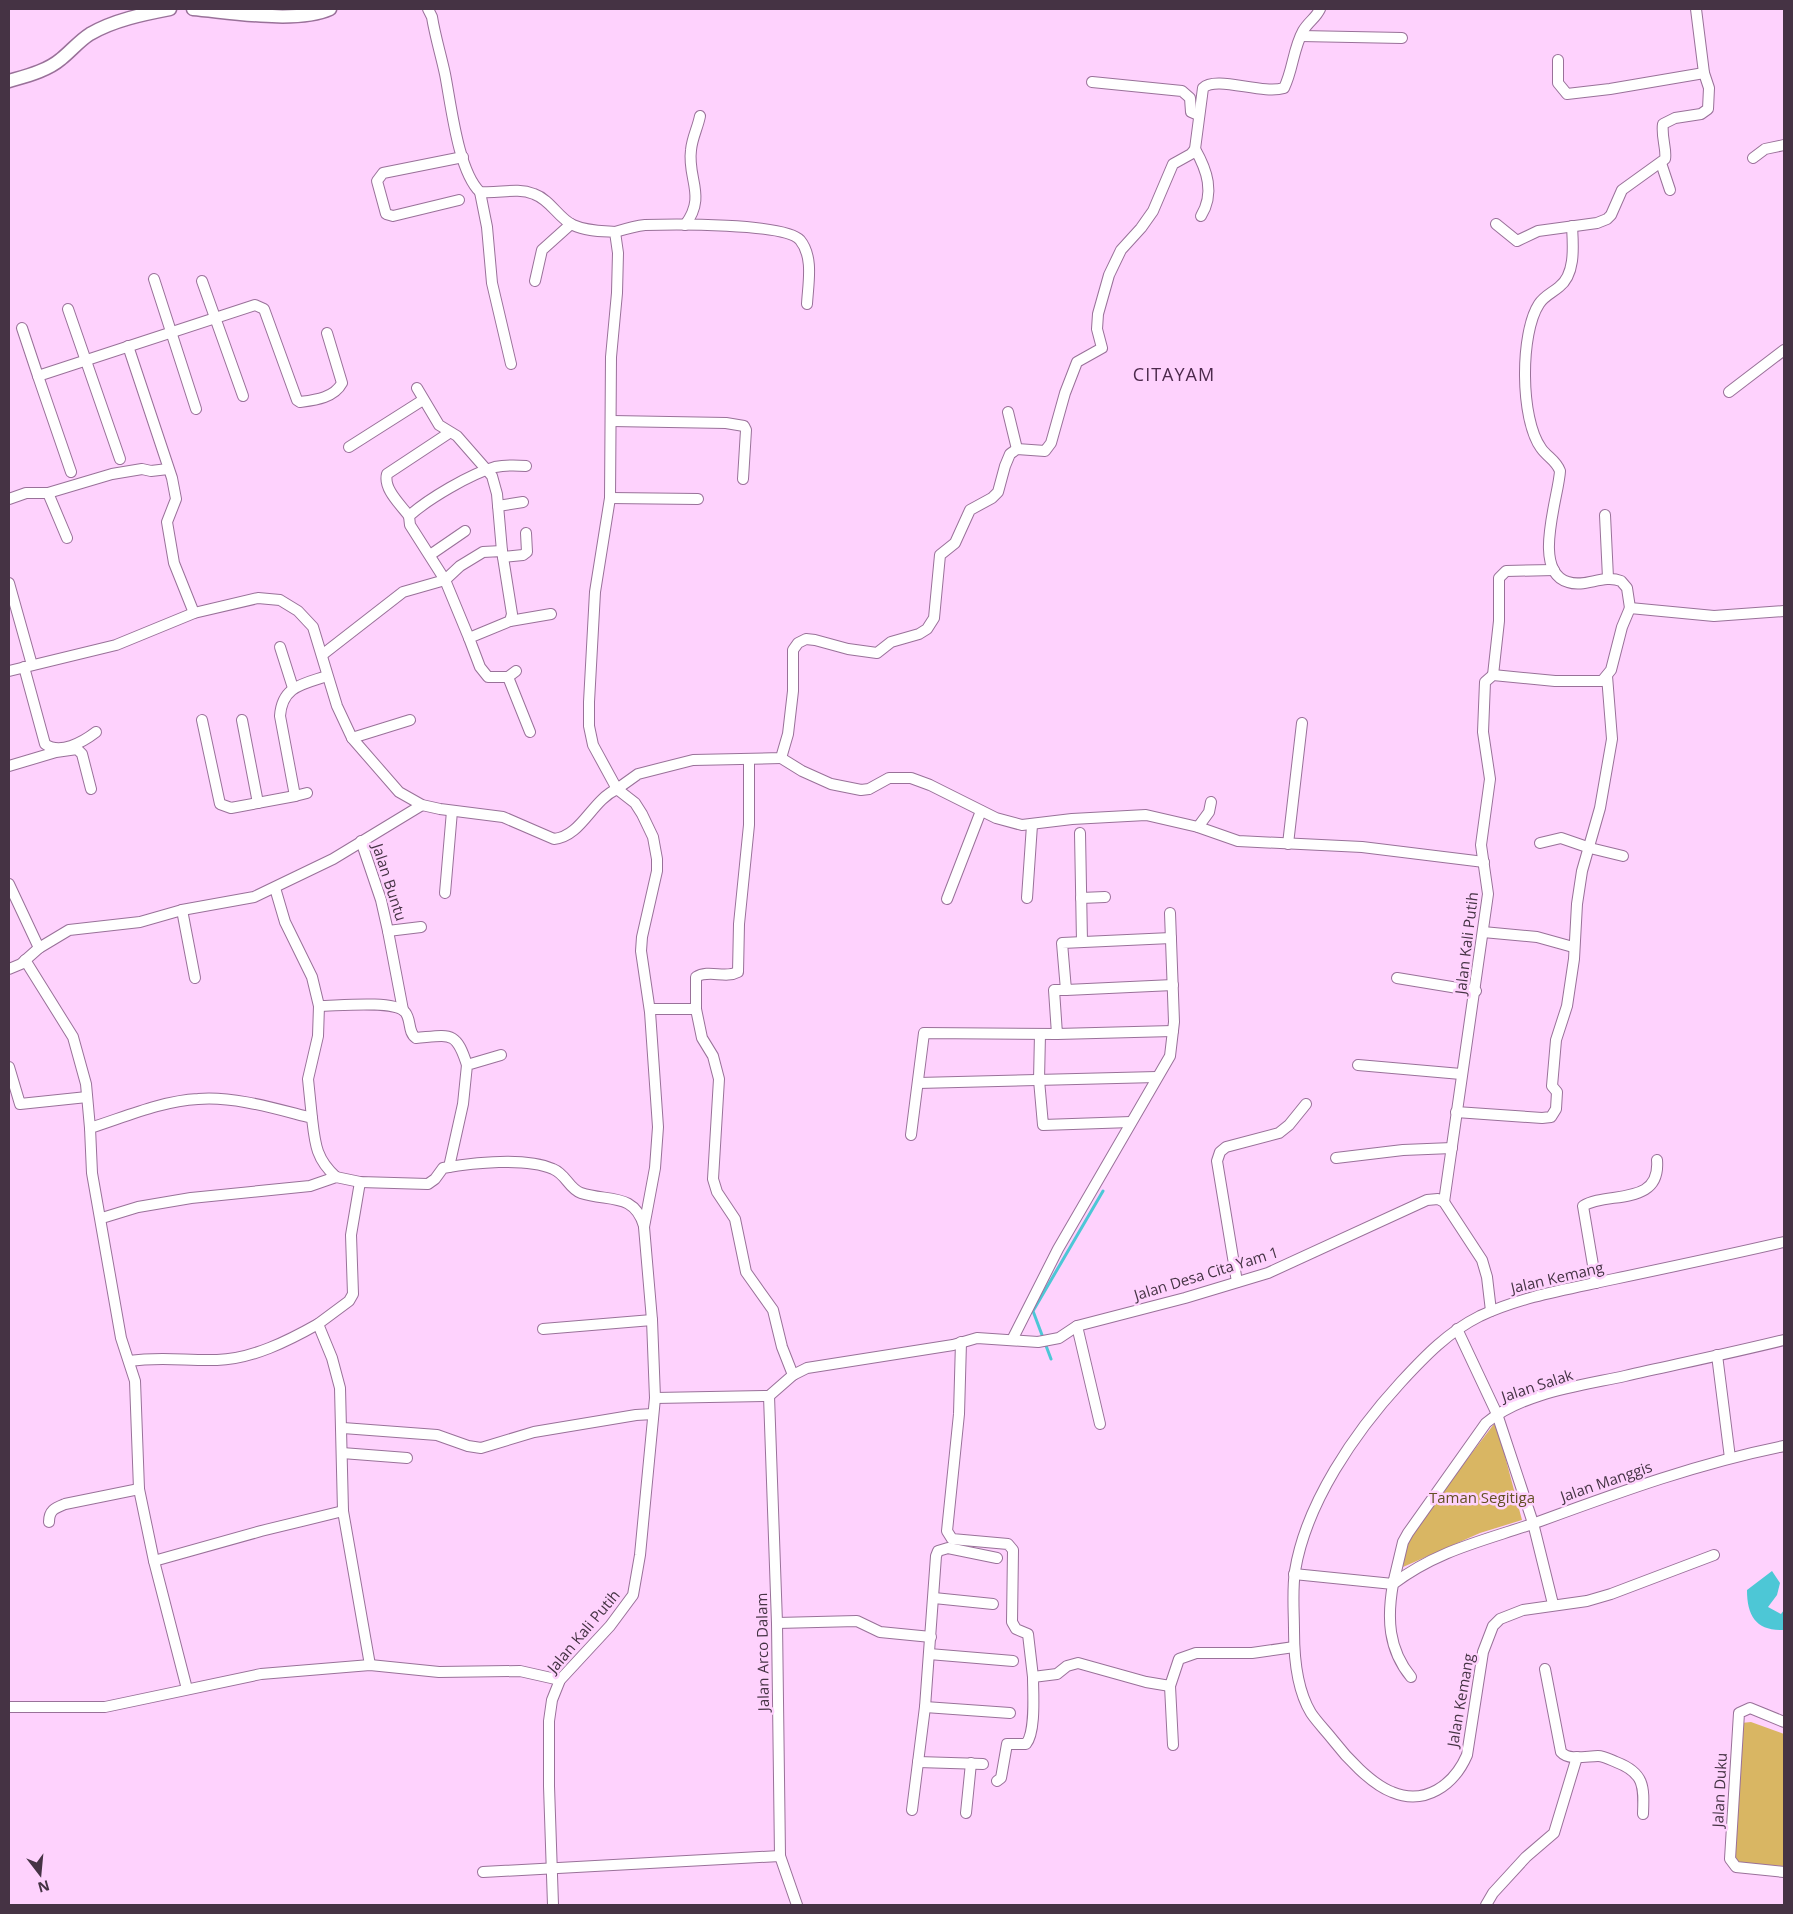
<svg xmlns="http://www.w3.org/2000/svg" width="1793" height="1914" viewBox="0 0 1793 1914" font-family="'Open Sans',sans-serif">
<rect width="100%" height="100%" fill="#fed2fd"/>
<g fill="#d9b663">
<polygon points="1494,1424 1498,1430 1522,1520 1480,1533 1403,1567 1406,1539"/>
<polygon points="1751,1722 1784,1734 1784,1866 1735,1864 1733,1728 1741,1723"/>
</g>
<path fill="#4dc7d6" d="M1772,1571L1780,1583L1777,1595L1768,1607L1781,1614L1784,1610V1630C1757,1631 1747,1617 1747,1590Z"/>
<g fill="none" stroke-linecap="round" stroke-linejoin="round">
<polyline stroke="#4dc7d6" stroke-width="3" points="1051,1359 1033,1311 1103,1191"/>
<defs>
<g id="minor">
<path d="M428,9L432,17C435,36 441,55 445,74C451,104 458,171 480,192C499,194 516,187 534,194C551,200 558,218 573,225C586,231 601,231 615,232L618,253L617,293L611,357L610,498L595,592L589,702V726L593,745L617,789L638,774L693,760L781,758L788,734L793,691V650L798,643L806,639L815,640L848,649L877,653L891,642L919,634L927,629L934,618L940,555L955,543L970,510L992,498L998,492L1005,466L1010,454L1017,449L1045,451L1051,443L1065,393L1077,362L1102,348L1097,329L1098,314L1109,275L1121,250L1141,228L1153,211L1173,164L1191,154L1195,149L1203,88C1216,75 1262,95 1284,88C1293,70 1293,49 1303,31C1308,22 1316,18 1320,9"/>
<polyline points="1301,36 1402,38"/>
<polyline points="1558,60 1558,83 1567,94 1610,89 1704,73"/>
<polyline points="1092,82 1182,91 1190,98 1191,112 1198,115"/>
<path d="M1195,149C1207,170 1215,193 1201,216"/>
<polyline points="1753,158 1765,149 1784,145"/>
<polyline points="1661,163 1670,190"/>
<polyline points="480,192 487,227 492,283 511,364"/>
<polyline points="459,200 393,216 386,214 377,181 383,173 463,157"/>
<path d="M1496,224L1517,241L1538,231L1597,223L1607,219L1611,215L1622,190L1665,159C1667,150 1661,137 1663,124L1675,118L1701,114L1708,109L1709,88L1704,73L1696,9"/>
<path d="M685,225C707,196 687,179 691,150C692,138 698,127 700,116"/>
<path d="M1572,226C1573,245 1576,274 1559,287C1552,293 1544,296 1539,304C1520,333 1520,419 1541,448C1547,457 1556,460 1560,471C1559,496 1531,571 1568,582C1585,588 1603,574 1621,581L1627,588L1630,608"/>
<path d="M615,232C625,229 635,226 645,225C671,224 785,223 800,240C814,257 808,284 807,304"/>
<polyline points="154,279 196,409"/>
<polyline points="202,281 243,396"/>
<polyline points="535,281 542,250 571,224"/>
<polyline points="68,309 120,459"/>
<polyline points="22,328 38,376"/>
<polyline points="128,346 172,478 176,499 167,522 174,563 194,613"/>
<polyline points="417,388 439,425 457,436 492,476 497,494 502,551"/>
<polyline points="1729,392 1784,350"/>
<polyline points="1008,412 1017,449"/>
<polyline points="612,421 726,423 744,426 746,430 743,479"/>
<polyline points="349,447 423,400"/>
<path d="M71,472L38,376L255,305L264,309L297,400L300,402C315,400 334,398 342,383L327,333"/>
<polyline points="48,493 67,538"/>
<polyline points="610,498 698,499"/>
<polyline points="9,499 26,493 48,493 112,474 142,469 151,471 168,469"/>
<polyline points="498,506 523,502"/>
<polyline points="1605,515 1608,578"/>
<path d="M409,516C401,505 383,489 387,474L449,433"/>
<polyline points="430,555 465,531"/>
<polyline points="503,557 523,555 527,552 526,533"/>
<polyline points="9,583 32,665"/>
<polyline points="510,621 551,614"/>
<path d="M469,638L445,580L410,525L409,516C428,499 470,474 495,467C505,465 515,465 526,466"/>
<polyline points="280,647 293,688"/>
<polyline points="322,655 403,592 445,580 460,566 483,552 502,551 512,614 510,621 469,638 480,667 488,677 508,677 516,671"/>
<path d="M24,667L45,744C60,755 83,742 96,732"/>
<path d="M9,671L116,645L194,613L258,598L280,600L298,611L313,627L337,706L352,738L399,792L422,805L440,809L503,817L554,839C582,836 591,801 617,789L635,803L642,814L653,837L657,859V871L642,937L641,951L650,1012L658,1127L655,1168L644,1227L652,1320L655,1398L640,1555L633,1595L610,1626L560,1680L552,1700L549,1721V1786L553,1905"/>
<polyline points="1493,675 1499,621 1499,578 1506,571 1554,570"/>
<polyline points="508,677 530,732"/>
<polyline points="202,720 220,804 231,808 295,796"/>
<polyline points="242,720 258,803"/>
<polyline points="352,738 410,720"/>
<polyline points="781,758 802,771 831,784 861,790 869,789 889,778 911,778 930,785 996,818 1022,825 1072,819 1146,815 1198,827 1238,841 1362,847 1484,862"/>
<path d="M749,760V825L739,924L738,972C725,979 709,969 696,977V1009L702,1038L713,1056L719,1079L713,1179L717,1192L735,1219L746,1272L773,1310L782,1347L793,1375"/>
<polyline points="9,766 56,752 77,749 82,754 91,789"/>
<path d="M307,793L295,796L280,716C282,686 303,684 327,676"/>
<polyline points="1198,827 1209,812 1211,802"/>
<polyline points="1080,833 1082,942"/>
<polyline points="361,841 381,900 388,931 421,927"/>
<polyline points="1540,843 1561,838 1590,848 1623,856"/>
<polyline points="1288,844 1302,723"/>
<polyline points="9,884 39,948"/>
<polyline points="275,888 285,922 312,977 319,1006 318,1036 308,1079 312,1118"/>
<polyline points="445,893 452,811"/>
<polyline points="1027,898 1032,825"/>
<polyline points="1081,898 1105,897"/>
<polyline points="947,899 981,811"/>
<polyline points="182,910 195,978"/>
<polyline points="388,931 403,1010"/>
<polyline points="1483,932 1537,937 1573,947"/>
<polyline points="1171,938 1062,943 1066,990 1173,985"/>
<polyline points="25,960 73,1037 86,1084 90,1128"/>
<polyline points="9,969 21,964 39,948 69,930 140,922 182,910 254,897 333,859 422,805"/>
<polyline points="1397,978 1476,991"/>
<polyline points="1066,990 1054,990 1057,1034 1173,1031"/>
<path d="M319,1006C337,1006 391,1000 404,1011C412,1018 407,1032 416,1038C450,1035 456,1030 467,1065"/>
<polyline points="650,1009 696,1009"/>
<polyline points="1040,1034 1039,1080 1043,1125 1131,1122"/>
<polyline points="1358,1065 1461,1074"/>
<polyline points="9,1067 20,1104 87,1097"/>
<polyline points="918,1083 1157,1077"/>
<polyline points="1456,1112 1542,1118 1551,1117 1556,1109 1557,1092 1552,1086 1556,1040 1567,1006 1574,959 1577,904 1582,871 1600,808 1612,739 1607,676"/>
<polyline points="911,1135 924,1033 1057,1034"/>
<polyline points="1336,1158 1403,1150 1452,1148"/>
<polyline points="449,1167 463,1104 467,1065 501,1055"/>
<polyline points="360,1182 351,1235 353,1294 349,1301 318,1324 332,1358 340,1388 343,1511 370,1665"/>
<polyline points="1444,1202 1488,894 1481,845 1490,779 1483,732 1485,682 1493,675 1555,681 1602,681 1611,670 1622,627 1630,608 1714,616 1784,611"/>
<path d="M102,1218L138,1207L191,1198L310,1186L336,1177L360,1182L428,1184L435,1179L443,1168C473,1163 525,1157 553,1169C566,1174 569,1189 581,1193C608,1202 634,1192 644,1226"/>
<polyline points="1237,1282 1217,1161 1220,1152 1226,1147 1279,1133 1289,1125 1306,1104"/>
<path d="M1596,1283L1583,1206C1607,1191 1661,1207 1657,1160"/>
<polyline points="1077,1326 1100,1424"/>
<polyline points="543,1329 652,1320"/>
<polyline points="1457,1329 1497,1414 1533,1523 1553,1604"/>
<polyline points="1012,1340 1058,1249 1170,1056 1174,1022 1170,913"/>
<polyline points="961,1342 959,1414 947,1531 952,1539 1008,1544 1013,1550 1012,1622 1016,1629 1028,1634 1033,1677"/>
<polyline points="1717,1355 1730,1458"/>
<path d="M129,1361C162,1356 186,1361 217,1360C252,1359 288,1341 318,1324"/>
<polyline points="769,1396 777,1623 780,1856 797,1905"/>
<polyline points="655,1398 769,1396 793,1375 807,1368 953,1345 977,1338 1038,1342 1059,1338 1077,1326 1185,1298 1268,1273 1427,1200 1438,1199 1444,1202 1482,1260 1487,1277 1491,1311"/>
<polyline points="343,1428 437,1435 468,1446 481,1448 534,1432 636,1415 653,1414"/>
<polyline points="342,1453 407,1458"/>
<path d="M49,1522C49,1510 55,1508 65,1504L139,1489"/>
<path d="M1714,1555L1611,1594L1587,1601L1523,1610L1500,1619L1493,1626L1483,1652L1467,1755C1454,1785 1425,1806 1392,1792C1371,1784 1346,1757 1333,1740C1326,1731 1317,1722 1311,1713C1297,1690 1294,1656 1294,1631C1294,1611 1292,1590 1295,1571C1306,1503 1355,1432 1401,1382C1425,1356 1448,1332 1480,1316C1523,1296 1569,1289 1614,1279C1671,1267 1728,1255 1784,1242"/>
<polyline points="154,1561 261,1531 343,1511"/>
<path d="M1294,1574L1393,1584L1403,1542L1408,1533L1486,1423C1522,1393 1579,1386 1625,1376C1678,1364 1731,1353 1784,1340"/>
<polyline points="934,1598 993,1604"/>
<polyline points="777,1623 857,1621 880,1632 931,1637"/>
<polyline points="929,1654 1013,1661"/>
<path d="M1545,1669L1561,1752C1569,1761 1587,1756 1598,1756C1604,1756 1611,1760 1616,1762C1645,1773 1644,1787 1643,1814"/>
<path d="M1411,1677C1388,1649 1387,1618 1393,1584C1438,1550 1483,1541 1535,1523C1617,1493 1698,1463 1784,1446"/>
<polyline points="1170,1686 1173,1745"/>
<path d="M187,1689L154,1561L139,1489L135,1381L121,1338L92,1173L90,1128C125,1117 161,1101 198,1099C235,1096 276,1109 312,1118C315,1144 316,1159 336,1177"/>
<polyline points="9,1707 105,1707 261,1674 370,1665 439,1672 520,1671 560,1680"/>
<polyline points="925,1707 1010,1713"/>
<polyline points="1784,1722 1750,1708 1739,1713 1730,1859 1736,1867 1784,1872"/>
<polyline points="918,1762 983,1764"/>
<path d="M997,1781L1001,1778L1007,1744H1026C1036,1732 1033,1693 1033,1677L1057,1674L1067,1666L1078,1663L1146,1682L1170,1686L1179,1659L1196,1653H1252L1294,1647"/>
<polyline points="912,1810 925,1707 936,1556 938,1551 948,1548 997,1558"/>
<polyline points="966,1813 971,1763"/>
<polyline points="483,1872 780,1856"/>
<polyline points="1486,1905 1493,1893 1526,1857 1554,1833 1577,1757"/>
</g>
<g id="major">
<path d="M193,9C229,12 297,24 330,9"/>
<path d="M9,81C26,76 47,71 61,59C71,51 79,41 90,34C114,20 144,14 170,9"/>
</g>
</defs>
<use href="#minor" stroke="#997199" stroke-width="12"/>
<use href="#major" stroke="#997199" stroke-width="15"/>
<use href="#minor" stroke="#fff" stroke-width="10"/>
<use href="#major" stroke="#fff" stroke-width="12"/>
</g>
<g text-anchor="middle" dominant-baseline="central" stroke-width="5" stroke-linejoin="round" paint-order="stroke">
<g font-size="15" fill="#453344" stroke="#fed2fd">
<text transform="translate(390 882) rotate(72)">Jalan Buntu</text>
<text transform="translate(1466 943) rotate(-83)">Jalan Kali Putih</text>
<text transform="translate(1206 1273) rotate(-17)">Jalan Desa Cita Yam 1</text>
<text transform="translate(1557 1277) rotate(-13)">Jalan Kemang</text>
<text transform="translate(1537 1385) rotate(-18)">Jalan Salak</text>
<text transform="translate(1606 1481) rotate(-19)">Jalan Manggis</text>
<text transform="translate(583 1631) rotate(-50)">Jalan Kali Putih</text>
<text transform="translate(762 1652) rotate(-91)">Jalan Arco Dalam</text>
<text transform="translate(1460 1700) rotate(-80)">Jalan Kemang</text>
<text transform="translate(1719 1790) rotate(-87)">Jalan Duku</text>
</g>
<g font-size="15" fill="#635024" stroke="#fed2fd">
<text x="1482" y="1497">Taman Segitiga</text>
</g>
<g font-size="18" letter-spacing="1" fill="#4d2a4d" stroke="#fed2fd">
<text x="1174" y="374">CITAYAM</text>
</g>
</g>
<rect width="1793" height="1914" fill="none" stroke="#453344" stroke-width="20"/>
<g transform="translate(40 1874) rotate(164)" stroke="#fed2fd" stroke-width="4" paint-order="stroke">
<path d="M0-4L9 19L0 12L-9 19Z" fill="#453344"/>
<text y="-8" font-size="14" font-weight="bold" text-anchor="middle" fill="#453344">N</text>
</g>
</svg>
